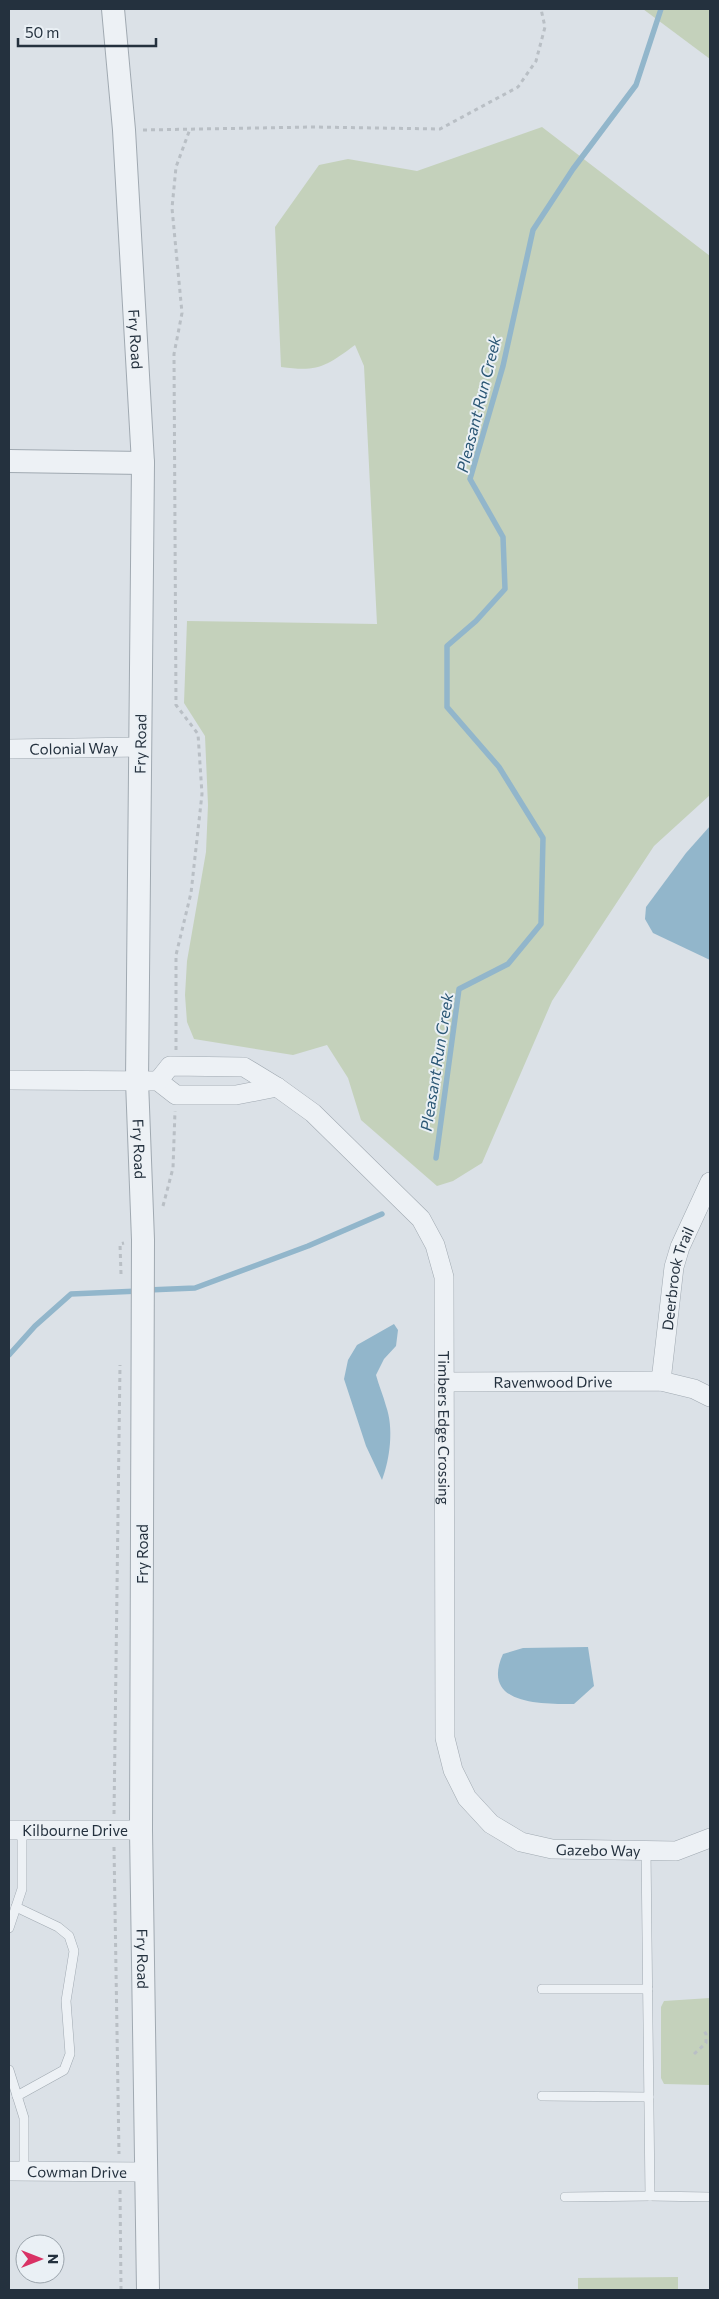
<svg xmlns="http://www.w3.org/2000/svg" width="719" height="2299" viewBox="0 0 719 2299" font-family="Commissioner,sans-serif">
<rect width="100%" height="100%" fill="#dbe1e7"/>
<g fill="#c4d1bb">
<polygon points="643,9 710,9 710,59"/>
<path d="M542,127L710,256V795L654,846L552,1001L482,1163L453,1181L437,1186L361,1120L348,1078L327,1045L293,1055L194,1039L187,1022L185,995L187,961L206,852L208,805L205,736L184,703L187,621L377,624L364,366L355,345C325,367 318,372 281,367L275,227L319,165L348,159L417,171Z"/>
<polygon points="710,1998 710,2085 664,2084 661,2078 661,2007 664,2001"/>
<polygon points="678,2277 678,2290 578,2290 578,2278"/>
</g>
<g fill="#92b6cb">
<polygon points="710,826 710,960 653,933 645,919 646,907 686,853"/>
<path d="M394,1324L398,1330L396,1346L384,1359L376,1375C379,1386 383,1395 386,1406C394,1428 390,1459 382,1480L366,1446L344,1379L348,1360L357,1345Z"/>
<path d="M588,1647L594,1686L574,1704C541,1704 480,1705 503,1654L523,1648Z"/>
</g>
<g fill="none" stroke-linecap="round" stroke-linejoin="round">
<g stroke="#92b6cb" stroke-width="5.5">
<polyline points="436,1158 459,989 508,964 541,924 543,838 499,767 447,707 447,646 476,621 505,589 503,537 470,479 503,366 533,230 573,169 636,85 661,9"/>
<polyline points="148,1290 195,1288 308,1246 382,1214"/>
<polyline points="9,1355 35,1326 71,1294 139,1291"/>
</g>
<defs>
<g id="service">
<polyline points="646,1850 650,2196 710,2197"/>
<polyline points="16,1907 58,1927 69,1936 74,1951 66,2001 70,2054 64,2070 17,2096"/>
<polyline points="9,1928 22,1889 22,1830"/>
<polyline points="542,1989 648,1989"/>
<polyline points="9,2070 24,2118 24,2171"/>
<polyline points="542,2096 649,2097"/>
<polyline points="565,2197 650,2196"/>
</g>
<g id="minor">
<path id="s1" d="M9,749L140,747"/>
<polyline points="9,1080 158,1081 176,1095 236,1095 277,1087"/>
<path id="s2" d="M158,1081L170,1066L244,1067L277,1087L313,1113L421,1219L435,1245L444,1277L445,1738L453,1770L467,1798L491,1824L521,1842L552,1849L676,1851L710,1838"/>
<path id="s3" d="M661,1381L674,1267L680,1247L710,1182"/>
<path id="s4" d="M444,1382L661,1381L694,1389L710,1397"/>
<path id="s5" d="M9,1830H141"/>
<path id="s6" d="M9,2171L145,2172"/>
</g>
<g id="tertiary">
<path id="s7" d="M113,9L124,130L143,463L137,1081L143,1240L141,1830L148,2290"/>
<polyline points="9,461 143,463"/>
</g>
</defs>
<use href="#service" stroke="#a0a9b1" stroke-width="10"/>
<use href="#minor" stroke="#a0a9b1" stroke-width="20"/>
<use href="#tertiary" stroke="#a0a9b1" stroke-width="24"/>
<g stroke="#b9bfc5" stroke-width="3" stroke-dasharray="4 4" stroke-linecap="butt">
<polyline points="143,130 313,127 440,129 518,87 536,61 545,27 541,9"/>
<polyline points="176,1050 176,955 191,893 202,794 198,734 176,705 174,354 182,313 172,208 176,167 190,129"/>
<polyline points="163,1206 173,1168 175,1111"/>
<polyline points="121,1274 120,1244 124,1243"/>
<polyline points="114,1814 120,1365"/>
<polyline points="114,1847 119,2154"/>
<polyline points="694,2054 706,2043 706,2034 703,2029"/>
<polyline points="120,2190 121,2290"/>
</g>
<use href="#service" stroke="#edf1f5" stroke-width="9"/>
<use href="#minor" stroke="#edf1f5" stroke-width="19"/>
<use href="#tertiary" stroke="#edf1f5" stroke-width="22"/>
</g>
<g text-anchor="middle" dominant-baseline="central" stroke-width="4" stroke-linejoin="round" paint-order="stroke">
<g font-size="15" fill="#24313e" stroke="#eaf0f5">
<text stroke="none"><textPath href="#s7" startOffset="331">Fry Road</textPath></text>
<text transform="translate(140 744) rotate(-89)">Fry Road</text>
<text stroke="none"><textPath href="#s1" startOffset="65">Colonial Way</textPath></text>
<text stroke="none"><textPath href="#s7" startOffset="1141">Fry Road</textPath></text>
<text stroke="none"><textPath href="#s3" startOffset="104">Deerbrook Trail</textPath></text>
<text stroke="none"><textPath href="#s4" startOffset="109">Ravenwood Drive</textPath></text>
<text stroke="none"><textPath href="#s2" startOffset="541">Timbers Edge Crossing</textPath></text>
<text transform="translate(142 1554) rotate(-90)">Fry Road</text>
<text stroke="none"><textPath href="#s5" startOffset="66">Kilbourne Drive</textPath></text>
<text stroke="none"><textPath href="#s2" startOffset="1064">Gazebo Way</textPath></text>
<text stroke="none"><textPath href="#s7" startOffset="1951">Fry Road</textPath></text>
<text stroke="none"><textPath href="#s6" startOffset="68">Cowman Drive</textPath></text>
</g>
<g font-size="16" font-style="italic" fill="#2b5775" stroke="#eaf0f5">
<text transform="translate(478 404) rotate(-76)">Pleasant Run Creek</text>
<text transform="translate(436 1062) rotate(-81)">Pleasant Run Creek</text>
</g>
</g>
<rect width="719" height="2299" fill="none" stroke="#24313e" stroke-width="20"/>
<g transform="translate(40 2259) rotate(90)"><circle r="24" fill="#eaf0f5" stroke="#9ba4ac"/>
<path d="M0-4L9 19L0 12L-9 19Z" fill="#d93265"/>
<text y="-8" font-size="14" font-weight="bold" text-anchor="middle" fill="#24313e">N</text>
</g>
<path d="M18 38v8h138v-8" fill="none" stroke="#24313e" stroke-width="2.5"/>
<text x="25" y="38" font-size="15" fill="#24313e" stroke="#eaf0f5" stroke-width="4" paint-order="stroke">50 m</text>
</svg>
